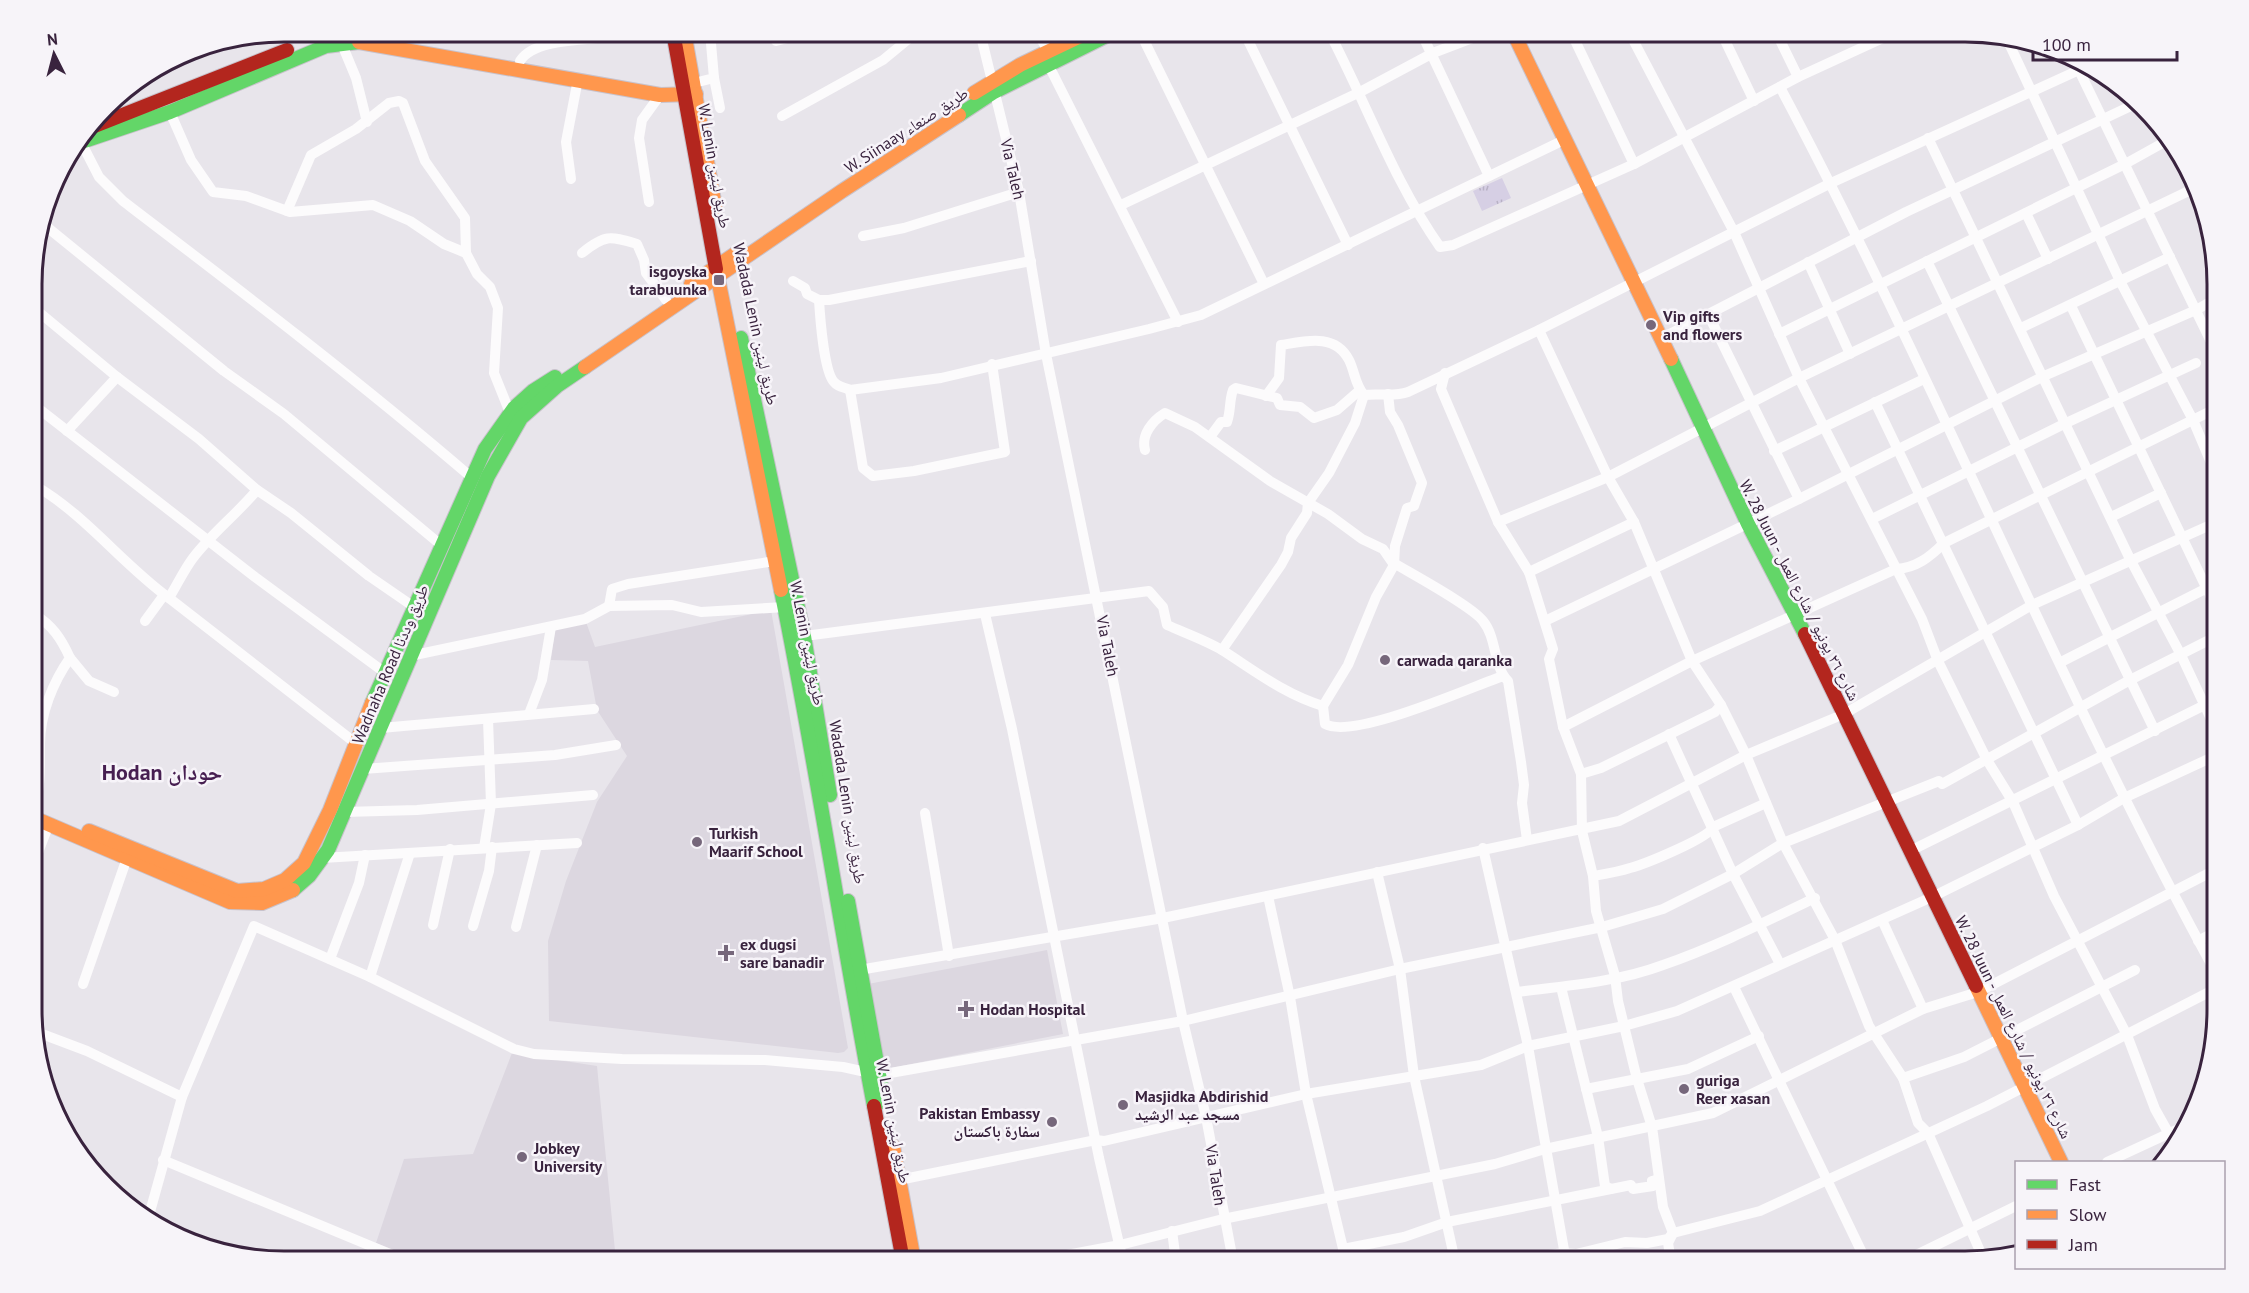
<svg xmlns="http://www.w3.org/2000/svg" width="2249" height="1293" viewBox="0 0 2249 1293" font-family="'PT Sans','Noto Naskh Arabic',sans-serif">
<defs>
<pattern id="park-tufts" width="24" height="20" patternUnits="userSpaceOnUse" patternTransform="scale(1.5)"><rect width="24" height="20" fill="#d6cfe4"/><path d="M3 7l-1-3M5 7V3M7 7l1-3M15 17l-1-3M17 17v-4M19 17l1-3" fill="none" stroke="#b8b1c5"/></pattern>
</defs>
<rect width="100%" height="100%" fill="#e8e5eb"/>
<g fill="#dcd7e0">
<polygon points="771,610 848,1048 844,1052 838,1053 549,1021 548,941 566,881 597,802 627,756 597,710 588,661 551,660 555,630 586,622 595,647"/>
<polygon points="1047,950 1063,1034 886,1069 868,984"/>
<polygon points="512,1053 597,1066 616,1261 422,1261 376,1243 404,1159 473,1154"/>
</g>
<polygon fill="url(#park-tufts)" points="1502,178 1511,198 1482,211 1473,191"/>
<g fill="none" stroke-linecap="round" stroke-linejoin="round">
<defs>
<g id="fast">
<polyline points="959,115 994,92 1114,32"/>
<polyline points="81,142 170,112 326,46 359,42"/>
<polyline points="741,338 804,636 830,795"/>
<polyline points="1671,359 1748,524 1805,634"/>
<path d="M781,590C816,762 841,934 874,1106"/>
<polyline points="372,703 485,449 514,408 533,391 555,377"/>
<polyline points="293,890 309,876 328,850 488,476 521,418 557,386 585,367"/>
<polyline points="848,901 884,1102"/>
</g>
<g id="slow">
<polyline points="684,32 716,212"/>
<polyline points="1513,32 1671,359"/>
<polyline points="359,42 660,95 696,94"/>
<polyline points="974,93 1020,65 1089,32"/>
<polyline points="716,269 781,590"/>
<polyline points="691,284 738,252"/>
<polyline points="585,367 842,191 959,115"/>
<polyline points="34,818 230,902 262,903 293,890"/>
<polyline points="89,831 237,891 264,889 285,880 304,863 330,810 372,703"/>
<polyline points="1976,986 2061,1162"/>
<polyline points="893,1146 914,1261"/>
</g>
<g id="jam">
<polyline points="673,32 716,269"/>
<polyline points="92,127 287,50"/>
<polyline points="1805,634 1976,986"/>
<polyline points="874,1106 903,1261"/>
</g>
</defs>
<use href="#fast" stroke="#c8c2cb" stroke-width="16"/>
<use href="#slow" stroke="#c8c2cb" stroke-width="16"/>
<use href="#jam" stroke="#c8c2cb" stroke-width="16"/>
<g stroke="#fcfbfc" stroke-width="10">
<polyline points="303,32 321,38"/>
<polyline points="980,32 1019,192 1046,354 1183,1021 1206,1117 1233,1261"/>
<polyline points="1037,32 1048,51"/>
<polyline points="1140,32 1264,284"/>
<polyline points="1244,32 1348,245"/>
<path d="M1329,32C1366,102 1394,182 1440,247L1453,245L1634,164L1798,77L1896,32"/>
<polyline points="1421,32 1489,176"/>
<polyline points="1571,32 1634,164"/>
<polyline points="1629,32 1734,232 1799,378 1922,619 1938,661 1987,760 2013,802 2054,896 2127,1035 2155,1109 2169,1134"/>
<polyline points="1721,32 1754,101"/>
<polyline points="1776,32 1798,77"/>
<polyline points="2006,37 2120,281 2193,420 2217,477"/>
<polyline points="776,41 811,32"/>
<polyline points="341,42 356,78 367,122"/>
<polyline points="2073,58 2217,354"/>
<path d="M520,61C533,39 584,40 608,37"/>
<polyline points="1048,64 1178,322"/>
<polyline points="714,78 720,108"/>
<polyline points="694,83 714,78 710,32"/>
<path d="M1780,87C1935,378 2058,685 2217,975"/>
<polyline points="170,112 191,160 213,192 246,196 290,212 373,205 410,221 444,244 466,253 477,274 490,287 498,308 494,373 510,413"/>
<polyline points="782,116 883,60 917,32"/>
<polyline points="1928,138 2130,559 2181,655 2217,732"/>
<path d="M81,142L99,177L123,201C241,291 358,380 471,477"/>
<polyline points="571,179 566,142 578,79"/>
<polyline points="649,202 639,138 642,120 660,95"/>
<polyline points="2204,202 2204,203"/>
<polyline points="1121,205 1360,92 1433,53 1488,32"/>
<polyline points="287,211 311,155 356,129 389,103 399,101 403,103 425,161 465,218 466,253"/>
<polyline points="2026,213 2048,259"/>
<polyline points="42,223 224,371 284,414 441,545"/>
<polyline points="863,236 904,228 1019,192"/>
<path d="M582,253C605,234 610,236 637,244L644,260L646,273L666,300"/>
<polyline points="1927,261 2155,731"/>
<polyline points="1808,262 1850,354"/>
<polyline points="793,281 805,288 807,294 819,300 829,300 1031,261"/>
<path d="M819,300C820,316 824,372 834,382C839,388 845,387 850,390L941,378L1149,329L1201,315L1566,139"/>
<polyline points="2071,306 2217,610"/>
<polyline points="34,308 117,377 199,439 257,490 291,513 369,576 414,607"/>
<polyline points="1708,314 1799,499"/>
<polyline points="2021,328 2170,257"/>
<polyline points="1539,330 1608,477 1634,522 1692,661 1721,705 1746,755 1783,843 1835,940 1869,1026 1903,1078 1918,1123 1928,1133 1984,1260"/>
<polyline points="1779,334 2125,164 2170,139"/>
<polyline points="1662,338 1906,212 2133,105"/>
<polyline points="1445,373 1441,389 1498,522 1529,572 1553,649 1549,659 1563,727 1581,774 1582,831 1593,876 1596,911 1615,976 1618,1001 1637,1079 1652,1127 1663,1207 1673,1233 1668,1243 1671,1261"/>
<polyline points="850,390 863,468 873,476 914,471 1005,452 992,364"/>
<path d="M1266,396L1279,378L1281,345C1306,341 1335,333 1349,360C1355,372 1355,385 1364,395C1379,393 1394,397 1408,392L1539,330L1831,183L2090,65"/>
<polyline points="1875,402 2078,825"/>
<polyline points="34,405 255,577 384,672"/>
<polyline points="67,431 117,377"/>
<path d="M1210,437L1221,422H1227C1231,411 1229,401 1233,390L1236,388L1277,398L1280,405L1300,407L1314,418L1337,410L1360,390"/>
<path d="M1145,450C1141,435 1152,421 1165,413L1195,427L1270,481L1328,514L1362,539L1383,549L1392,562C1412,574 1472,606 1483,621C1497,638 1493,666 1508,681L1521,762L1524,785L1522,803L1527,840"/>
<polyline points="1774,451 1924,379"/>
<path d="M34,485C85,514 121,563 169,598C177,585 184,570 193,558C212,533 237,514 257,490"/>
<polyline points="2111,517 2161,493"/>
<polyline points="1872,519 2066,423 2196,363"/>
<polyline points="1498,522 1608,477 1799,378 2197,187"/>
<polyline points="1529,572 1634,522"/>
<polyline points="169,598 358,745"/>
<polyline points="609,606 612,589 628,584 775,561"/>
<path d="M34,614C52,625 61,638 70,658C53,682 40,714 40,744C40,768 41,786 34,808"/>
<polyline points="985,614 1012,729 1099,1158 1123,1261"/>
<polyline points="145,621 164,595"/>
<polyline points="1545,621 1799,499 2044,376 2196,310 2217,298"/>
<path d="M797,637L1149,591L1163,607L1167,625C1185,633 1205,640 1222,650C1255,671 1284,694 1323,706L1348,665L1376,597L1394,565L1395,546L1407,508L1414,506L1422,483L1398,425L1390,412L1388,394"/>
<polyline points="1222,650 1281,565 1288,552 1291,538 1307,513 1308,503 1329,473 1355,423 1364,395"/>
<polyline points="410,656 585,619 609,606 672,605 701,612 785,607"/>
<polyline points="70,658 89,681 114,692"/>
<polyline points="2061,662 2217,583"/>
<path d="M1323,706L1325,724C1353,740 1469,688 1503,676"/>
<polyline points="529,714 542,680 551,627"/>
<path d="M1563,727L1692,661L1896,569C1916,568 1930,557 1944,543L2217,408"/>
<polyline points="381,728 594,709"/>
<polyline points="1669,734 1733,874 1780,964"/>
<polyline points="363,769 555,755 616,745"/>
<polyline points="1581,774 1601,768 1715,712 1721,705"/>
<polyline points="344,812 417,810 593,795"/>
<polyline points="925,813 949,956"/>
<polyline points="484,848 491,804 488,719"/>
<polyline points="1483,848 1528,1046 1566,1261"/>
<polyline points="1910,851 2217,699"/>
<polyline points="322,858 577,843"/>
<polyline points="34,863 49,824"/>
<polyline points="1377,872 1400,969 1414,1076 1455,1261"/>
<path d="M1593,876C1605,874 1618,872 1630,868C1645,864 1709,838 1713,827L1766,803"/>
<polyline points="1268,896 1290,997 1306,1094 1346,1261"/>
<polyline points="1882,920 1923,1009"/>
<polyline points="433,925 450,849"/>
<polyline points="473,926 489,871 492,847"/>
<polyline points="516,927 537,845"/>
<polyline points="2198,941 2217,931"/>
<polyline points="330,959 359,883 365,855"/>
<polyline points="859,970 1163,918 1619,821 1746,755 1844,714 2032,605 2217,522"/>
<polyline points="370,977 410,853"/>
<polyline points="83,984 127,858"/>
<polyline points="1561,987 1598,1137 1605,1186 1611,1189"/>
<polyline points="1734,987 1866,1261"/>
<path d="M1517,992C1565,986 1618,982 1663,965C1715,947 1765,922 1815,898"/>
<polyline points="34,1031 87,1051 182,1097 148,1219"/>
<polyline points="1903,1078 1964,1057 2135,970"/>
<polyline points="1586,1089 1688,1069 1759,1036"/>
<polyline points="182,1097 254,926 370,977 514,1049 534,1054 622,1059 765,1060 843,1067 879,1075 1183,1021 1400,969 1602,927 1663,909 1733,874 1783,843 1939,781 1942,784 2130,680 2217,636"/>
<polyline points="163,1160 407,1261"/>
<polyline points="2107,1162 2187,1125"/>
<polyline points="894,1181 1096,1140 1104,1141 1306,1094 1481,1065 1528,1046 1624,1026 1677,1011 1932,897 2078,825 2124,798 2217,755"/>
<polyline points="1172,1231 1176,1261"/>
<polyline points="1343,1249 1404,1237 1447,1222 1631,1185 1633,1189 1653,1186 1652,1181 1659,1179"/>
<polyline points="1035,1261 1120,1245 1223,1219 1495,1164 1545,1149 1713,1113 1923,1009 1978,992 2217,869"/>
<polyline points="1507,1261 1563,1253 1576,1254 1625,1242 1647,1243 1668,1239 1673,1233 1760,1211 1987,1106 2217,988"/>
<polyline points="1904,1261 2016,1206"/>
</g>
<use href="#fast" stroke="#63d668" stroke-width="14"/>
<use href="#slow" stroke="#ff974d" stroke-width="14"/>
<use href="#jam" stroke="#b3261e" stroke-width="14"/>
</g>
<g fill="#76677b" stroke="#f7f4f9" stroke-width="2">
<rect x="713" y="274" width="12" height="12" rx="3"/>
<circle cx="1651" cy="325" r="6"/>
<circle cx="1385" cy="660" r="6"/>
<circle cx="697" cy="842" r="6"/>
<path d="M723 944h6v6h6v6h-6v6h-6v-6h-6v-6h6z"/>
<path d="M963 1000h6v6h6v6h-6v6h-6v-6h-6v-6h6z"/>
<circle cx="1684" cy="1089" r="6"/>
<circle cx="1123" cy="1105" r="6"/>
<circle cx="1052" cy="1122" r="6"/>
<circle cx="522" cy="1157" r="6"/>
</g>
<g text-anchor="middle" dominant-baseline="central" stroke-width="5" stroke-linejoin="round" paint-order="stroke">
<g font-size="16" fill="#39233e" stroke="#f7f4f9">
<text transform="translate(906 130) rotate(-33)">W. Siinaay طريق صنعاء</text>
<text transform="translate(715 166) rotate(80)">W. Lenin طريق لينين</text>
<text transform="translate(1013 169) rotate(77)">Via Taleh</text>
<text transform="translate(756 324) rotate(78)">Wadada Lenin طريق لينين</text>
<text transform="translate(1800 590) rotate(63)">W. 28 Juun - شارع ٢٦ يونيو / شارع العمل</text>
<text transform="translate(808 643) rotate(79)">W. Lenin طريق لينين</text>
<text transform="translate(1108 646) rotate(79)">Via Taleh</text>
<text transform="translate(390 664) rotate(-67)">Wadnaha Road طريق وددنا</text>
<text transform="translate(848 802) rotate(81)">Wadada Lenin طريق لينين</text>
<text transform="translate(2014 1027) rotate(64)">W. 28 Juun - شارع ٢٦ يونيو / شارع العمل</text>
<text transform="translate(894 1121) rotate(79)">W. Lenin طريق لينين</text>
<text transform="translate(1216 1175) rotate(81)">Via Taleh</text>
</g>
<g font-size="16" font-weight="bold" fill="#39233e" stroke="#f7f4f9" text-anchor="start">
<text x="707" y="271" text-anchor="end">isgoyska<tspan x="707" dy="18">tarabuunka</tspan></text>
<text x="1663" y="316">Vip gifts<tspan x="1663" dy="18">and flowers</tspan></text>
<text x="1397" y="660">carwada qaranka</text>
<text x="709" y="833">Turkish<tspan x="709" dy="18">Maarif School</tspan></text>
<text x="740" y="944">ex dugsi<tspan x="740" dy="18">sare banadir</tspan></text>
<text x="980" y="1009">Hodan Hospital</text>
<text x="1696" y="1080">guriga<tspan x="1696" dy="18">Reer xasan</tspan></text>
<text x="1135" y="1096">Masjidka Abdirishid<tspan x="1135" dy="18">مسجد عبد الرشيد</tspan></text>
<text x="1040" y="1113" text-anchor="end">Pakistan Embassy<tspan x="1040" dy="18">سفارة باكستان</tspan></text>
<text x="534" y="1148">Jobkey<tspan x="534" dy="18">University</tspan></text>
</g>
<g font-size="22" font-weight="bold" fill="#471f51" stroke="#f7f4f9">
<text x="162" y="772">Hodan حودان</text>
</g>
</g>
<path d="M0 0H2249V1293H0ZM284 42H1965A242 242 0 0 1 2207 284V1009A242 242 0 0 1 1965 1251H284A242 242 0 0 1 42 1009V284A242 242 0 0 1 284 42Z" fill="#f7f4f9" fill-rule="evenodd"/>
<path fill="none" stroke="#39233e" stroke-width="3" d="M284 42H1965A242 242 0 0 1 2207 284V1009A242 242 0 0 1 1965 1251H284A242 242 0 0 1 42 1009V284A242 242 0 0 1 284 42Z"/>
<rect x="2015" y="1161" width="210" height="108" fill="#f7f4f9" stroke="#aba0ae" stroke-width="1.5"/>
<rect x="2027" y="1180" width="30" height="9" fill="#63d668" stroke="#aba0ae" stroke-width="1.5"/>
<text x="2069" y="1191" font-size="18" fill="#39233e">Fast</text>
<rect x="2027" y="1210" width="30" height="9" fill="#ff974d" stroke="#aba0ae" stroke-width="1.5"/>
<text x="2069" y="1221" font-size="18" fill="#39233e">Slow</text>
<rect x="2027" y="1240" width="30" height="9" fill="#b3261e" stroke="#aba0ae" stroke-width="1.5"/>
<text x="2069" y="1251" font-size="18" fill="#39233e">Jam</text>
<g transform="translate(54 54) rotate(354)" stroke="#f7f4f9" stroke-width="4.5" paint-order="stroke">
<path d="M0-4.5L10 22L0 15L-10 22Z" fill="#39233e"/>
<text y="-9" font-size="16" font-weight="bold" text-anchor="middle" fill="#39233e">N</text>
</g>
<path d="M2033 51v9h144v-9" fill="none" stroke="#39233e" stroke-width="3"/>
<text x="2042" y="51" font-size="18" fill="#39233e" stroke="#f7f4f9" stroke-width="4.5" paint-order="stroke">100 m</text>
</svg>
